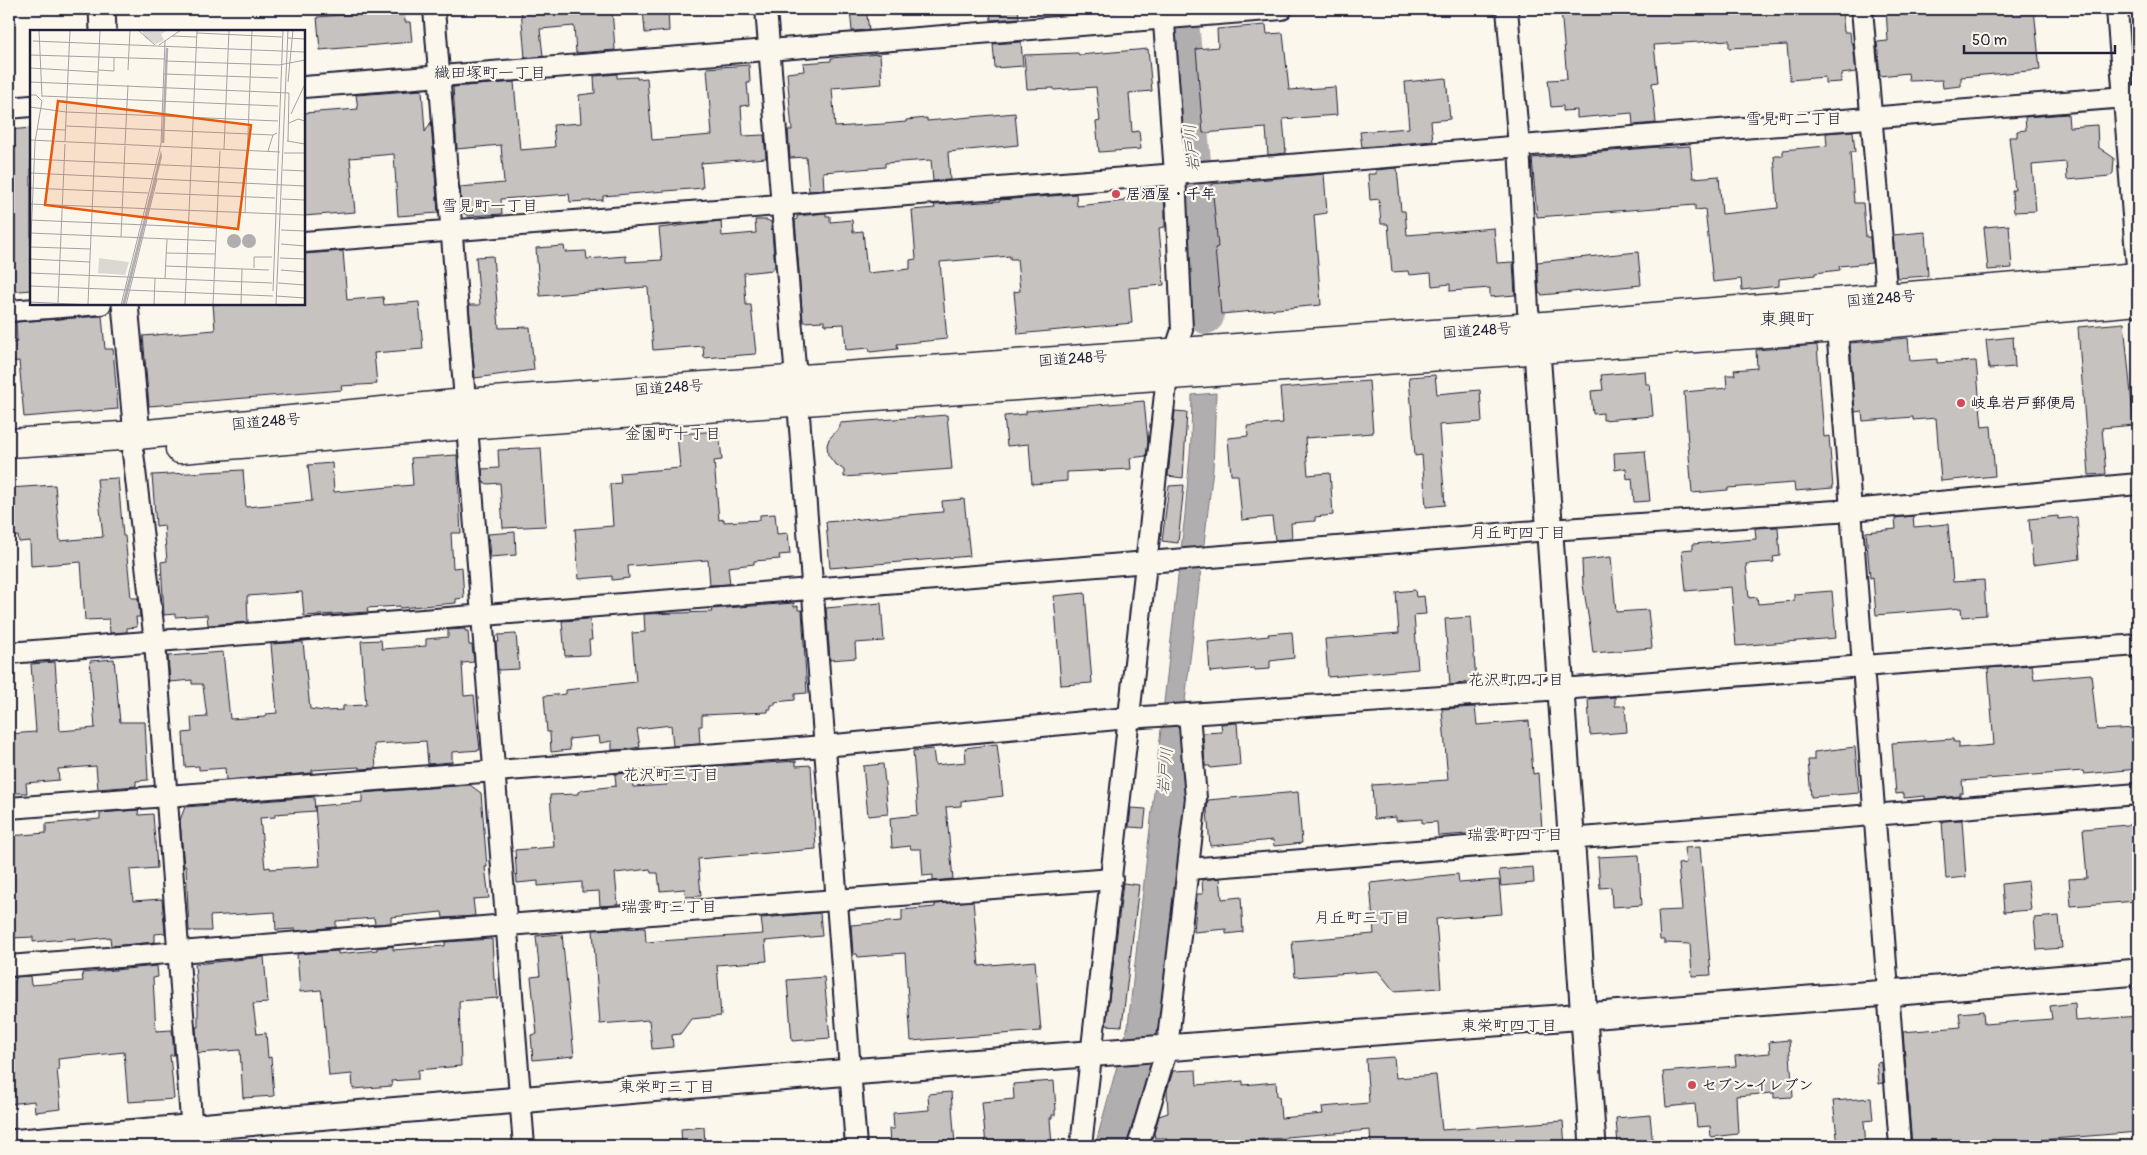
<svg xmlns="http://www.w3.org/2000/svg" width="2147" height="1155" viewBox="0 0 2147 1155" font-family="Pangolin,'Klee One',sans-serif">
<rect width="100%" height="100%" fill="#fbf7ec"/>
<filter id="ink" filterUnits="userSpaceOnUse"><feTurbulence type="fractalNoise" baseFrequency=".02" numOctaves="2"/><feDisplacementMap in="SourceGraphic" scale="10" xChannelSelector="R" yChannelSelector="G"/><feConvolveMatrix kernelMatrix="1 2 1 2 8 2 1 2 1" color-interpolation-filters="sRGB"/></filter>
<g filter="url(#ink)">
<polygon fill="#b1aeb0" stroke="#787681" points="1216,393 1213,469 1182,726 1187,797 1165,1023 1130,1146 1095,1146 1128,1026 1185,514 1191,441 1192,395"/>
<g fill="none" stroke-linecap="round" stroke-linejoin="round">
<polyline stroke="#b1aeb0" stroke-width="36" points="1180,9 1206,316"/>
</g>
<g fill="#c6c2c0" stroke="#22223b">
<polygon points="521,9 612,9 615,50 576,53 574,26 540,29 543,56 525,58"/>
<polygon points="643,9 668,9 669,31 645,33"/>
<polygon points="850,9 866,9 869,30 852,31"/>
<polygon points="990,9 1018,9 1019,18 991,20"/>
<polygon points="1561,9 1719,9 1719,14 1758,11 1757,9 1803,9 1804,11 1842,9 1844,32 1850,32 1851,43 1853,44 1856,72 1841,74 1841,82 1825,83 1825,77 1790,80 1787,45 1729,48 1729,40 1654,45 1658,82 1652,83 1656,123 1633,125 1632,113 1577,118 1577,110 1563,111 1563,106 1551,107 1548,80 1567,79"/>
<polygon points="1886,9 2034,9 2040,70 1961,77 1961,86 1943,88 1942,80 1909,81 1908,73 1880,76 1877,42 1888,41"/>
<polygon points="404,10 405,22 410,22 412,42 320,50 317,17"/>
<polygon points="1266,25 1267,34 1283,33 1289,90 1335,87 1337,115 1283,119 1286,153 1268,155 1266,128 1203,133 1196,49 1218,47 1217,29"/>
<polygon points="1021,42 1023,66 995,68 993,44"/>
<polygon points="1148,49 1152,91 1129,93 1132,132 1139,131 1141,149 1099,152 1096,122 1100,121 1096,87 1054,90 1054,88 1027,89 1024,55 1078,53 1079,55"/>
<polygon points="880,54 882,84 832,88 835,127 883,124 906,122 906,120 927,118 927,121 1015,113 1018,145 948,152 950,180 933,181 931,160 885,163 885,167 823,172 824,190 809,191 806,157 790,158 788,130 792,130 787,73 804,71 803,63 831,61 831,58"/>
<polygon points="749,65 750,83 747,83 749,105 741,106 743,136 764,135 766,158 701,163 703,188 603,196 603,200 570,202 569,194 501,199 502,214 468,216 462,212 460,187 504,183 501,145 457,149 453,87 514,82 520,150 555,147 553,125 581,123 579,95 595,93 594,76 617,74 617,78 637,77 637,79 647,78 652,140 712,135 707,68"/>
<polygon points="1446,78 1450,119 1431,121 1433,141 1362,147 1360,132 1409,128 1405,82"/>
<polygon points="422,90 425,132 431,122 438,213 398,216 394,154 350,158 355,212 304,216 304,113 358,109 356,95"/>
<polygon points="2068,114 2069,127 2097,125 2098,147 2114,158 2113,173 2110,176 2067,180 2066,162 2032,165 2036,211 2014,212 2012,190 2015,190 2009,137 2017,137 2017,131 2026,130 2025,117"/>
<polygon points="31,128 31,290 9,292 9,130"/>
<polygon points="1853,131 1855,152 1850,152 1854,203 1863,203 1866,237 1870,237 1872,263 1839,266 1840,270 1815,273 1815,275 1779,279 1779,286 1742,290 1741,279 1713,282 1705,209 1695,210 1695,205 1537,217 1532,158 1658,147 1658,148 1690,146 1693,178 1719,176 1722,214 1778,208 1774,156 1783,156 1783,150 1827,146 1826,133"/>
<polygon points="1397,168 1401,211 1405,211 1407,235 1494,228 1497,263 1513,262 1515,295 1490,297 1490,288 1450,291 1450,284 1432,286 1431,273 1409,275 1408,271 1392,272 1388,224 1381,224 1379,199 1370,200 1368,174 1376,174 1376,170"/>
<polygon points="1324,174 1327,213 1314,215 1321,305 1221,314 1215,248 1218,247 1212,184"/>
<polygon points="1157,187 1157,190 1163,190 1165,210 1165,227 1159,228 1164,285 1129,288 1132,323 1018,334 1014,292 1020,291 1017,259 1010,259 1010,256 940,262 947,339 897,344 898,349 870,352 869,348 846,350 844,324 825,325 824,321 803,322 795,220 797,219 797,216 826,213 826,216 830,216 830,222 852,220 853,232 863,231 867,273 910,269 910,260 916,259 912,210 935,208 934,205 1000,201 1000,200 1076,194 1077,206 1124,201 1124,199 1132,198 1131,190"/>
<polygon points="755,220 767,220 771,222 775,266 772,270 744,273 746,305 751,305 756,354 704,358 703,346 653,350 648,288 646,287 540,296 536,248 564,246 565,252 586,251 587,259 626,256 626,262 662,260 659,228 721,221 722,236 756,233"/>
<polygon points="2009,225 2012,268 1988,270 1984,227"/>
<polygon points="1925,232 1928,276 1897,278 1893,235"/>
<polygon points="343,251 347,300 383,297 384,305 419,302 423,349 374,353 377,384 341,386 342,390 149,406 143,336 215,330 213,304 304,304 304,254"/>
<polygon points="1638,252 1641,285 1542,295 1539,293 1537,262"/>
<polygon points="493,256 499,328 530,327 534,370 475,378 469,305 480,305 476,257"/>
<polygon points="102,316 105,349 113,349 118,409 24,417 19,361 9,362 9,343 17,342 16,322"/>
<polygon points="2124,323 2134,425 2102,428 2106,474 2089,475 2078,327"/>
<polygon points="2013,337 2015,367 1989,369 1986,340"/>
<polygon points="1908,338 1910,361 1937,359 1937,363 1976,361 1982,427 1991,426 1995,476 1941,481 1936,418 1913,420 1913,417 1863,421 1862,411 1855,412 1850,343"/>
<polygon points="1817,345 1824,437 1829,436 1833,488 1795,491 1794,483 1728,488 1728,490 1692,493 1684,392 1727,388 1726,375 1735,375 1734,370 1757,368 1756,350"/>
<polygon points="1645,371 1646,384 1650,384 1653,416 1603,420 1603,413 1593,414 1591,391 1603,390 1601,375"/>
<polygon points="1435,375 1437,394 1480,390 1482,422 1439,425 1445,505 1426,507 1422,455 1415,456 1409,377"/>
<polygon points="1369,381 1373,433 1305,438 1308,475 1330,473 1333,515 1315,517 1315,521 1291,523 1292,539 1275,540 1272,517 1242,520 1238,475 1231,475 1228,438 1248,436 1247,426 1283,423 1280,388"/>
<polygon points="1144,401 1148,442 1146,456 1130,458 1131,469 1067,472 1067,481 1032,484 1029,444 1007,446 1004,416 1026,414 1026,411"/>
<polygon points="1175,411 1187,412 1183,478 1168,476"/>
<polygon points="947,415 952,469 844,477 844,470 834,463 828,455 827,445 829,439 840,427 840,423"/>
<polygon points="719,431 722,460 714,461 719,520 724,519 724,522 760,520 760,515 775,514 777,534 788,533 790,554 779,555 780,559 754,561 754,564 728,567 730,584 710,585 708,560 628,566 629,578 612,580 612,576 579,579 575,529 613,526 610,484 621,483 620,473 680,468 677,434"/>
<polygon points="541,448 546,526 503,528 500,483 488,484 483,482 482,469 499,468 498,450"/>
<polygon points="1645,451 1650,501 1634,502 1632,478 1627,479 1626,468 1615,470 1614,453"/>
<polygon points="457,455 461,533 451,533 453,568 462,567 464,598 456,599 456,603 400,608 400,606 367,608 368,612 304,616 302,592 247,596 248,622 208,625 207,615 175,617 175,614 164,615 161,562 167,561 164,525 156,526 152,475 243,470 246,507 312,501 308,465 332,463 334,492 413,485 411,458"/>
<polygon points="118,478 123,536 125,536 131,598 138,598 140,617 136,617 137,627 127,628 127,632 110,633 109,619 85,620 81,562 31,566 30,541 19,542 18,536 11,537 11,532 9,533 9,488 55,485 60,541 103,537 97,479"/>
<polygon points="1184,485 1178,543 1162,541 1169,486"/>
<polygon points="964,499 970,556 830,568 826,522 943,512 942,501"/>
<polygon points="1913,516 1914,527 1948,524 1953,582 1984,580 1986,615 1962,617 1961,608 1876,615 1873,577 1870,578 1866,532 1896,529 1895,518"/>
<polygon points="2058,516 2058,519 2077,517 2080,559 2033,565 2029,519"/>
<polygon points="1778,527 1780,556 1773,557 1774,562 1746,564 1749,598 1757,597 1758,604 1794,601 1794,594 1832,591 1836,638 1736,646 1731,587 1686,591 1682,550 1693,549 1693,544 1756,539 1755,528"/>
<polygon points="515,532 516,555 490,557 488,534"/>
<polygon points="1611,557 1616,612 1648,610 1652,648 1593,653 1590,627 1583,585 1582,560"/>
<polygon points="1415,590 1416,597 1424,596 1426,614 1414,615 1418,669 1328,677 1325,639 1399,633 1396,592"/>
<polygon points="1085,593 1092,683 1061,685 1054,596"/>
<polygon points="794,603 794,607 798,606 798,610 802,610 807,693 795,694 795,700 775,702 775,705 771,705 771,709 768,709 768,712 702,715 702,726 699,726 700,744 673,746 671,725 637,729 640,747 629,749 612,750 612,741 600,743 599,736 569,739 570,750 551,752 550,732 547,732 544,696 566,694 566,690 636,682 632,633 645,632 644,614 712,612 711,609"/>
<polygon points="881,603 884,641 855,643 856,658 830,660 826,608"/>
<polygon points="1471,617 1476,681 1450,685 1445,619"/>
<polygon points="590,619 592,640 589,640 590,655 565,656 562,621"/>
<polygon points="465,629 465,631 468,631 469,645 472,645 474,662 462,663 464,696 474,695 480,750 452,752 452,762 428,764 426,741 374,744 376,768 360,769 359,767 312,770 312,773 226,780 225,768 199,770 199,766 185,767 183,733 192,732 191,718 207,717 203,686 202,684 192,684 192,680 170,682 168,656 223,652 230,719 266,717 266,714 277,713 271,644 303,642 310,709 324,711 343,710 343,706 366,705 361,641 381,640 382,649 426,646 426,639 448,637 448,630"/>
<polygon points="1292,632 1294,658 1270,661 1270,669 1255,670 1254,668 1210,672 1208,642 1269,636 1268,634"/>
<polygon points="516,634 519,669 498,670 496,642 499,642 498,635"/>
<polygon points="114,659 120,722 145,722 148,780 136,781 136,786 98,789 96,766 58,769 59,780 26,783 27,793 9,793 9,734 36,732 31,664 55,662 60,731 95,728 90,661"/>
<polygon points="2032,665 2034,679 2091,674 2097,730 2138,728 2138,769 2084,774 2083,771 1962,781 1963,793 1960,793 1960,796 1925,799 1925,796 1904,798 1904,793 1896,794 1892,743 1953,739 1954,742 1959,742 1959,748 1994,745 1988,668"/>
<polygon points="1615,697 1615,706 1625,706 1627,732 1590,735 1588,699"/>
<polygon points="1475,707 1477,725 1529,721 1533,774 1538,773 1542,829 1438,836 1437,822 1422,823 1422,819 1396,821 1396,817 1374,819 1372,785 1448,780 1442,709"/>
<polygon points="1237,723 1240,765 1210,768 1210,766 1205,766 1203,733 1222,732 1221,724"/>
<polygon points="997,744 1003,796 961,801 961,806 946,807 953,879 933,881 933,875 923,876 921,849 911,849 910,846 892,848 890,818 918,815 913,751 933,749 935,765 966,762 965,748"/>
<polygon points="1855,747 1859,793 1811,797 1808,760 1814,760 1814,752"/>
<polygon points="796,761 796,766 811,765 816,849 698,859 701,896 686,897 685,889 660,891 658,873 651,873 650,869 615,873 618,905 600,906 599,891 582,892 582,882 538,886 538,881 517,883 515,850 554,847 550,795 578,794 578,792 583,790 616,786 615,774 632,773 633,787 667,785 666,770"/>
<polygon points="883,764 888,814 868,816 863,766"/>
<polygon points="470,785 481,793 487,867 485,867 489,898 473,899 475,916 443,918 442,912 391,917 391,923 375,924 374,918 336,921 336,927 295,931 295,929 276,930 275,912 210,916 211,931 189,931 186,866 184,867 180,820 185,807 314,797 315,811 275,814 275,817 260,818 265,868 270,867 270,869 320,866 315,806 362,802 362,793"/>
<polygon points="1298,792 1302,843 1274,846 1273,840 1210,846 1207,810 1208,800"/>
<polygon points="1131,808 1146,809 1144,828 1129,827"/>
<polygon points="138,810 139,815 153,814 157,868 130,870 133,901 162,899 165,933 155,934 155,942 111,946 110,937 75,941 75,938 33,942 33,937 12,938 12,929 9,929 9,836 46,833 46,824 100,819 100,813"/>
<polygon points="1962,820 1966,877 1946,879 1942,821"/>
<polygon points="2138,824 2138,857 2134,858 2137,901 2071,906 2069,879 2087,878 2083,829"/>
<polygon points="1700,847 1711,975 1692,976 1690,944 1664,943 1664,940 1660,940 1658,911 1682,910 1678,864 1686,863 1684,848"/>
<polygon points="1639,855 1642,905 1612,907 1611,887 1600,888 1598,857"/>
<polygon points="1533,867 1534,883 1501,886 1499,870"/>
<polygon points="1458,874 1459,883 1499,880 1502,914 1436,919 1441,988 1394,991 1378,971 1295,977 1292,941 1374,934 1370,883"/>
<polygon points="1220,878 1222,899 1241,897 1243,932 1226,934 1226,929 1194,932 1197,894 1203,894 1202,880"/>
<polygon points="2028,881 2031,910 2004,912 2002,884"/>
<polygon points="1123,883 1139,885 1122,1026 1106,1025"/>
<polygon points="973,901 979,966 1035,961 1041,1031 911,1041 905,953 858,957 857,954 853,954 851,925 902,921 902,910 935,907 935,904"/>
<polygon points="820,913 822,936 765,941 767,961 717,965 721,1016 691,1019 680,1034 672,1035 673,1047 652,1049 649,1020 600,1024 593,930 645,928 646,942 763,934 761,918"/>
<polygon points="2059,916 2062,948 2037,950 2034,918"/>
<polygon points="562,934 574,1056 533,1060 531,1035 537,1034 531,977 540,976 536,936"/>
<polygon points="492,939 494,980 496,980 498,998 459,1001 461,1066 418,1070 418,1079 391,1081 392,1086 353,1089 352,1074 329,1076 322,995 321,990 300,992 297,954 338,951 338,954 377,950 377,948 393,946 393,950 445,946 445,942"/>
<polygon points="264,957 268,1003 253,1004 257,1034 266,1033 268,1058 271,1057 274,1096 243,1098 240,1050 198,1053 196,1027 198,1027 198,1007 195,964"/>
<polygon points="157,966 158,977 153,978 156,1031 172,1030 174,1055 170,1055 174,1099 128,1102 124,1052 58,1059 59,1070 57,1069 61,1109 35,1112 34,1101 9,1104 9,1003 14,1002 14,977 30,976 31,985 83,981 82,973"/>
<polygon points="824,977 830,1038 792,1041 787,980"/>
<polygon points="2075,1003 2076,1021 2138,1016 2138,1132 2028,1141 2020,1146 1912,1146 1903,1032 1961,1027 1959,1013 1983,1011 1984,1024 2052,1019 2050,1006"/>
<polygon points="1789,1040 1793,1097 1774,1098 1774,1093 1736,1096 1738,1134 1711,1137 1710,1126 1697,1127 1695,1104 1666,1107 1663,1072 1736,1066 1735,1056 1770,1053 1769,1042"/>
<polygon points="1394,1057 1396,1078 1436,1075 1442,1130 1563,1121 1565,1146 1371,1146 1370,1130 1286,1137 1286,1138 1193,1143 1192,1141 1167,1142 1166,1138 1155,1138 1154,1133 1159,1116 1168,1113 1167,1090 1173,1071 1196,1070 1197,1085 1243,1081 1243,1085 1276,1082 1277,1096 1279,1096 1281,1118 1323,1114 1322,1107 1369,1103 1366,1059"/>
<polygon points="1882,1062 1883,1083 1879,1084 1877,1063"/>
<polygon points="1054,1081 1056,1110 1055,1110 1055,1115 1052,1115 1052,1118 1050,1118 1052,1146 986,1146 982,1102 1014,1099 1013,1084"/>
<polygon points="951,1092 955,1146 890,1146 889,1129 894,1129 893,1113 929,1110 928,1094"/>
<polygon points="1871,1098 1873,1120 1864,1121 1866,1146 1838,1146 1833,1101"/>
<polygon points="1650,1115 1653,1146 1618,1146 1616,1118"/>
<polygon points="704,1127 705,1146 682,1146 681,1129"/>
</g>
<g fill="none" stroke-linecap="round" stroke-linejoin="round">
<defs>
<g id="minor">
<polyline points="434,9 524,1146"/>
<polyline points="766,9 796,379"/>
<polyline points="1507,9 1519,146 1528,310 1534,339"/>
<polyline points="1862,9 1887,299"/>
<polyline points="2117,9 2138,280"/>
<polyline points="304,87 1282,9"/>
<polyline points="9,108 31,106"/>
<polyline points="304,242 1177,174 2138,96"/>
<polyline points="9,311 101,304"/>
<polyline points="1837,328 1900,1146"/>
<polyline points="798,403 856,1146"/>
<polyline points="133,453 155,642 193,1146"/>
<polyline points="9,653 1549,530 1851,510 2138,484"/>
<polyline points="9,808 824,746 1128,718 1561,689 2138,645"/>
<polyline points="1188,869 2138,794"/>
<polyline points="9,966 507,925 1112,879"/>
<polyline points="1081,1146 1167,376 1182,330 1175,174 1163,9"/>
<polyline points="1138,1146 1167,1048 1196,798 1189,714"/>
</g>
<g id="tertiary">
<polyline points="102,9 103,31"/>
<polyline points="125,304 137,435"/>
<polyline points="1537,351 1593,1146"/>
<polyline points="9,1143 850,1072 1888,993 2138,972"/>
</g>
<g id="trunk">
<polyline points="9,443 137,435 465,403 1532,327 2138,277"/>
<polyline points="180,449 467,425 1837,328 2138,301"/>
</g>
</defs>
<use href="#minor" stroke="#22223b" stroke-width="24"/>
<use href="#tertiary" stroke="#22223b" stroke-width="29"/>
<use href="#trunk" stroke="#22223b" stroke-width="31"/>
<use href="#minor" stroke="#fbf7ec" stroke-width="20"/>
<use href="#tertiary" stroke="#fbf7ec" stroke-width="25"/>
<use href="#trunk" stroke="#fbf7ec" stroke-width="28"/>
</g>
</g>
<g fill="#d1495b" stroke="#fbf7ec" stroke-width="2">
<circle cx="1116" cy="194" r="5"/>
<circle cx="1961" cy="403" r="5"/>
<circle cx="1692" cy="1085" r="5"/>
</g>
<g text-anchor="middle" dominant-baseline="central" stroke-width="4.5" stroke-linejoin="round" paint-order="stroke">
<g font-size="15" font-weight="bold" fill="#22223b" stroke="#fbf7ec" text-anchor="start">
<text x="1126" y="194">居酒屋・千年</text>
<text x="1971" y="403">岐阜岩戸郵便局</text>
<text x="1702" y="1085">セブン-イレブン</text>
</g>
<g font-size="15" fill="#22223b" stroke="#fbf7ec">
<text transform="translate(1881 299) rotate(-5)">国道248号</text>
<text transform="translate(1477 331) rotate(-4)">国道248号</text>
<text transform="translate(1073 359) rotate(-4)">国道248号</text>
<text transform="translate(669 388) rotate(-4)">国道248号</text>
<text transform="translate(266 422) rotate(-5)">国道248号</text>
</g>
<g font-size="16" fill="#22223b" stroke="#fbf7ec">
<text x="490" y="73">織田塚町一丁目</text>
<text x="1794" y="119">雪見町二丁目</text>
<text x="490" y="206">雪見町一丁目</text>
<text x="673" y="434">金園町十丁目</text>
<text x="1518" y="533">月丘町四丁目</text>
<text x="1516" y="680">花沢町四丁目</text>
<text x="671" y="775">花沢町三丁目</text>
<text x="1515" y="835">瑞雲町四丁目</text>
<text x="669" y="907">瑞雲町三丁目</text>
<text x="1362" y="918">月丘町三丁目</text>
<text x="1509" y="1026">東栄町四丁目</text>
<text x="667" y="1087">東栄町三丁目</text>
</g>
<g font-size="16" font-style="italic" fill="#545364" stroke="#fbf7ec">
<text transform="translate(1192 148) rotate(-95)">岩戸川</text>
<text transform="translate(1165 771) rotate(-85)">岩戸川</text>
</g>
<g font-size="18" fill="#22223b" stroke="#fbf7ec">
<text x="1787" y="319">東興町</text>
</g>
</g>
<g transform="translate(30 30)">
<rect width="275" height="275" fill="#fbf7ec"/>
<path d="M112,0H138L131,4L134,10L126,14L115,8ZM69,228L99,232L95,245L68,243Z" fill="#dbd8d3"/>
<path d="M131,120L132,127L95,275H92ZM197 211a7 7 0 1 1 14 0a7 7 0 1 1-14 0ZM212 211a7 7 0 1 1 14 0a7 7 0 1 1-14 0Z" fill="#b1aeb0"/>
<path fill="none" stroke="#b1aeb0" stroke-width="2.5" d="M133,113L137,18"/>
<path fill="none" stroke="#a4a2a5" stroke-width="1" d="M9,0L12,67M108,0L125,15M167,3L252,7M142,6L166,7M258,8L275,9M3,11L275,22M129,15L151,0M0,25L135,29M135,31L249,35L275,30M0,38L68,42M68,40L84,41V27M98,40L100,0M134,44L248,48M0,52L259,63L258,111M258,52L263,0M0,65H6L12,71L5,112M12,66L248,76M0,77L36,82L248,91M261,84L275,54M259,93L268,89L275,91M36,96L243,105M7,99L36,100M0,110L250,122M35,111L40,0M257,111L275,114M95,114L98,55M194,119L199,0M238,121L243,105L247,103M254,123H275M0,129L246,140M253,140L275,141M0,143L275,156M0,158L118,163M125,163L245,168M252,169L275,170M0,174L275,185M215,183L222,0M0,190L186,198M251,200L275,201M0,203L186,211M91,207L95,116M251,214L275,216M1,217L61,219M136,223L185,224M250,228L275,229M0,229L60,232M0,232L5,112M135,236L239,240M224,238V227H242M251,240L275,242M0,243L242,253M135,248L137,209M248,253L275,255M0,256L243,266M243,261L253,0M246,266L275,268M0,272L61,275M28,273L35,114M58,274L70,0M91,275L131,114L135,11M96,275L127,149M124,275L125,248M155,275L167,0M183,275L190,121M211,275L212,239M246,275L258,0"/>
<path fill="#e8590c" fill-opacity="0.15" stroke="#e8590c" stroke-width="2.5" d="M28,71L221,95L208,199L15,175Z"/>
<rect width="275" height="275" fill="none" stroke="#22223b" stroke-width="2.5"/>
</g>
<rect width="2147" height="1155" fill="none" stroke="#fbf7ec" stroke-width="30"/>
<rect x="15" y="15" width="2117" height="1125" fill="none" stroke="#22223b" stroke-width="2" filter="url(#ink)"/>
<path d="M1964 45v8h151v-8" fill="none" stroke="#22223b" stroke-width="2.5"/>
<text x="1972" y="45" font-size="15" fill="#22223b" stroke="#fbf7ec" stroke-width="4" paint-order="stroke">50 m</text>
</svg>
